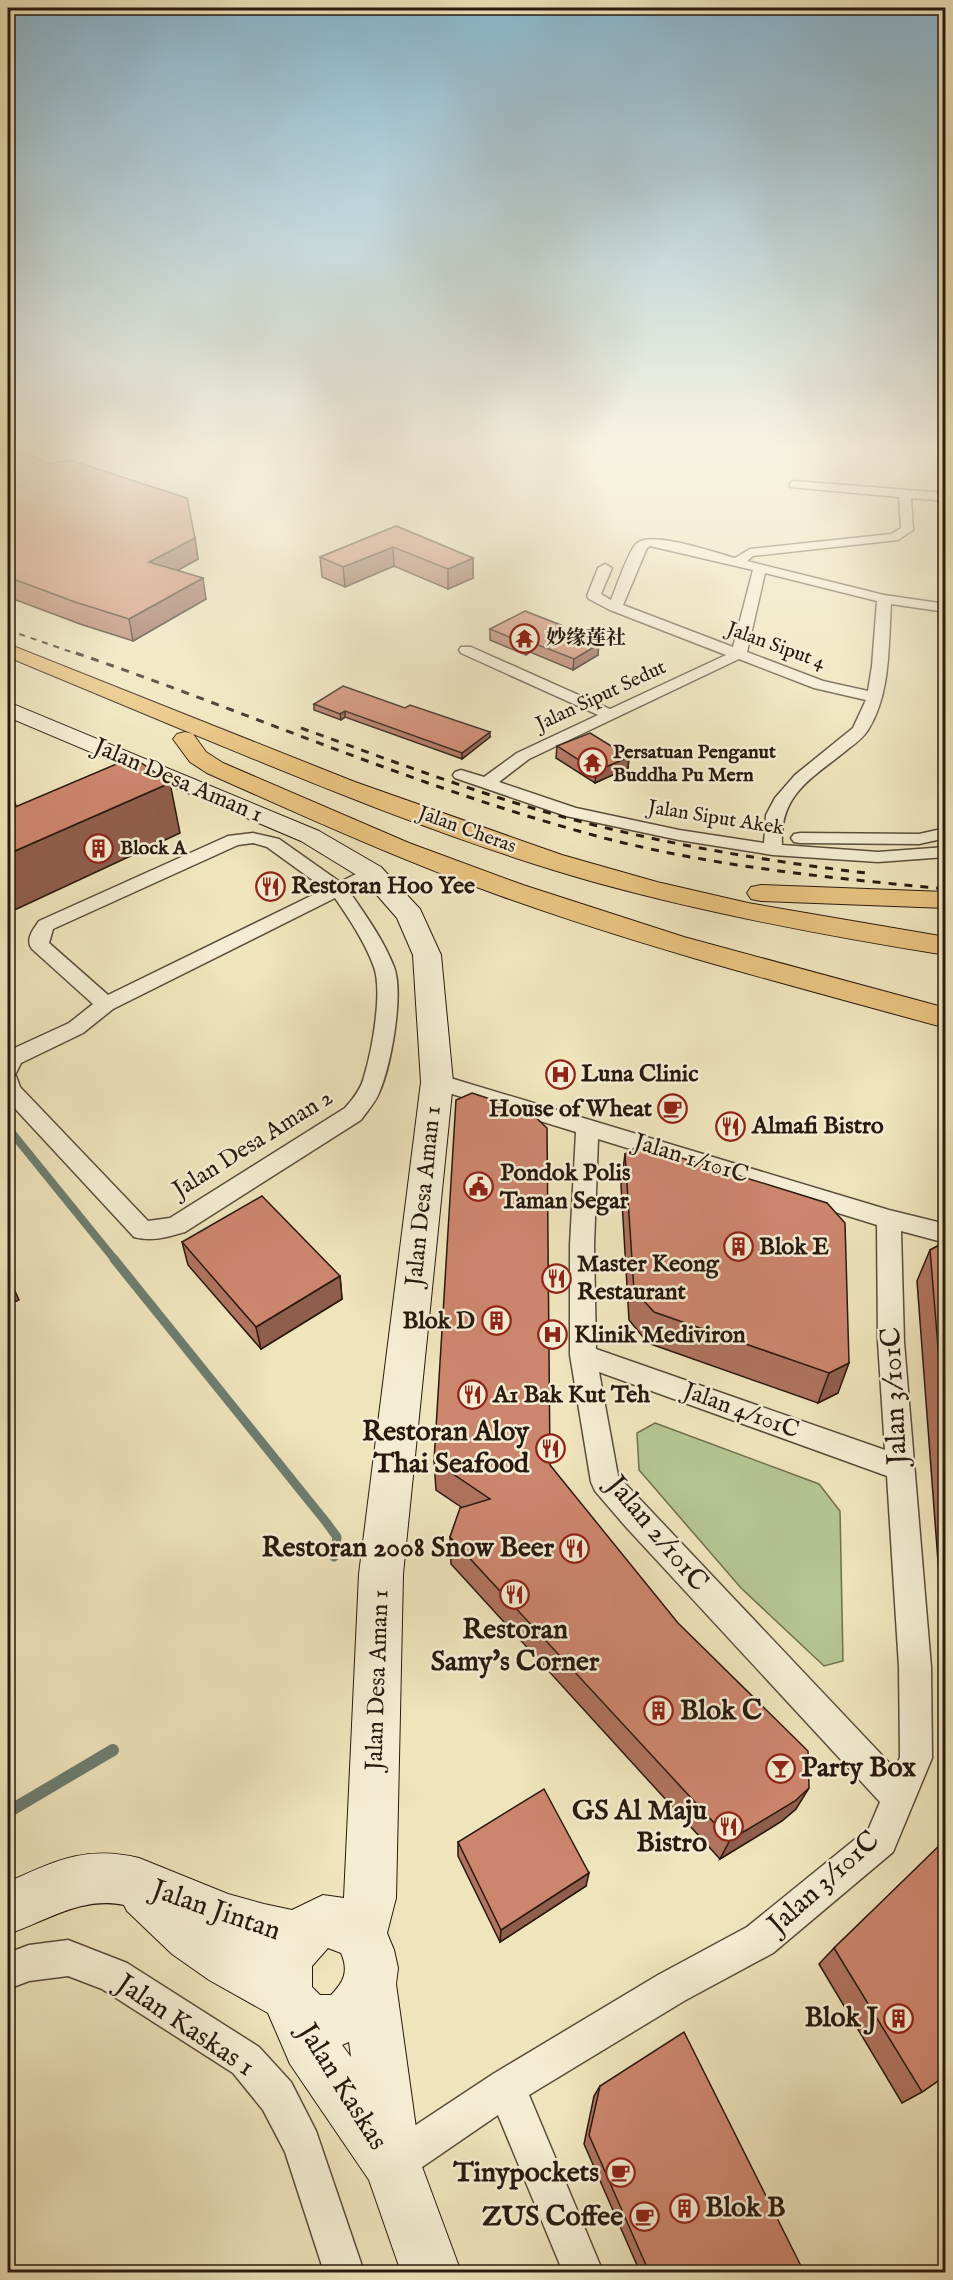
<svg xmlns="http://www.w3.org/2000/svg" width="953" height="2280" viewBox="0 0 953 2280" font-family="'IM FELL English','Noto Serif SC',serif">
<rect width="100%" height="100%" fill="#efe4bc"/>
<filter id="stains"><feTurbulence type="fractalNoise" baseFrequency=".00333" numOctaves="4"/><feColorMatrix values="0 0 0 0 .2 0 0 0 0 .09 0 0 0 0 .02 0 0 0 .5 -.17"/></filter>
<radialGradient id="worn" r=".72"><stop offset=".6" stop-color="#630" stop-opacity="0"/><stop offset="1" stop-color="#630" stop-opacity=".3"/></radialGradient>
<polygon fill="#b5c593" stroke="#6f6f51" stroke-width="1.5" points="655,1423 819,1484 840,1511 843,1661 824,1666 741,1588 639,1470 637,1433"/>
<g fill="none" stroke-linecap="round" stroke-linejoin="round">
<polyline stroke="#6d7d70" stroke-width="8" points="8,1128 115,1260"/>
<polyline stroke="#6d7d70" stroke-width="9" points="114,1259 326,1522 337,1537 334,1557"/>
<polyline stroke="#6d7d70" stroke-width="12" points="8,1812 113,1750"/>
<defs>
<g id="street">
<path d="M794,481L946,493V501L911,498L913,530L898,540L753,556L747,561L884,595L946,604V612L891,604C888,646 891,693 868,730C863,738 856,743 848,749C813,778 779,793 782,845L878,852L946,847V857L878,862L773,855L679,840L566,816L455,778L453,775L455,772L461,770L484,777L517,753L598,715L461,653L459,650L461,647H471L610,709L726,655L610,610L589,599L587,596L598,568L605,564L612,568L601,594L611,600C617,586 627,554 636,544C649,529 716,553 735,558L750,549L891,534L901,528L899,497L790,487V483ZM650,546L753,570L733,647L623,605L647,548ZM765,573L877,601L872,666L868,691L823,681L747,652ZM739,659L814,688L866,700L853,728L795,775L775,798L766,815L764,843L679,830L576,808L499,782L529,759Z"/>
<polygon points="946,828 946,838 919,844 800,843 794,842 791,838 794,834 800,833 919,834"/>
<path d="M253,833L279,839L340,882L366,869H378L381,873L378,877L349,891C366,916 383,939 394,967C404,994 391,1066 379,1093C375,1103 367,1111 361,1120L185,1232C168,1237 152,1242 134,1237L8,1101V1051L69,1023L93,1004L32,949C25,939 33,930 39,921L228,836ZM253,843L267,847L325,889L108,995L49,943L53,929L238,845ZM335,898C350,920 365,942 374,967C383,992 372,1051 364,1077C361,1089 353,1099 345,1108L170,1218L148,1221L20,1087L16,1076L11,1074L16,1073L21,1063L83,1033L113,1009Z"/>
<path d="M437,1074L889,1210L946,1224V1243L901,1231L904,1342L931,1667L932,1758L893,1852L773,1953L684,2001L529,2095L603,2272H563L498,2115L409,2176L395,2182L381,2176L375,2162L381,2148L493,2074L658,1975L747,1927L869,1828L880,1802L626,1527L595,1491L591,1482L570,1355V1245L576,1132L429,1087L426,1082L429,1077ZM598,1139L877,1225L878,1342L885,1450L596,1349L594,1245ZM599,1372L887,1476L899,1667L900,1757L895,1769L618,1476Z"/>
<polygon points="68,1940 127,1963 259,2047 291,2082 316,2131 364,2272 324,2272 285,2152 263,2110 233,2073 102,1989 68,1976 29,1981 8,1989 8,1953 29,1945"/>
</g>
<path id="secondary" d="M8,702L319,831L381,867L420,909L441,955L453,1082L403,1574L396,1898L387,1933L394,1950L398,1968L396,1984L421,2164L461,2272H401L369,2180L290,2064L268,2013L209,1980L172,1954L127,1911L124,1905C81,1896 47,1921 8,1934V1882C55,1861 86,1845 139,1858L228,1894L264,1904L292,1910L323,1895L344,1898L359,1574L421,1082L413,955L397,918L363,879L301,841L8,717ZM328,1948L341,1953C349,1971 344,1982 331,1995H320L312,1987V1966ZM349,2042L351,2057L342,2045Z"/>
<g id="highway">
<path d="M8,644L355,782L562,855L657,882L748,903L946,937V955C827,936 710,914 594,882C457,843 324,788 193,734L206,752L223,763L409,843L523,885L684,937L946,1008V1028C796,987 646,948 501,896C400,860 304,816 207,773L190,762L173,739L177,734L185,732L193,734L8,657Z"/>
<polygon points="761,885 946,892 946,908 761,901 751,899 747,893 751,887"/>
</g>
</defs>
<use href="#street" stroke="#5a4c3a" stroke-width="3"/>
<use href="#secondary" stroke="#29190f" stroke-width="2"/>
<use href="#highway" stroke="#29190f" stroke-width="2"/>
<use href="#street" fill="#f5edd3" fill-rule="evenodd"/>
<use href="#secondary" fill="#f5edd3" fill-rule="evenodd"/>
<use href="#highway" fill="#e8c27e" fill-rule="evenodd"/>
<polyline stroke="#29190f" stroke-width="2" stroke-dasharray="6 6" stroke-linecap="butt" points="8,630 80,655"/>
<g stroke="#29190f" stroke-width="3" stroke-dasharray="8 8" stroke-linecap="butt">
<path d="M76,653C253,714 423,790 604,838C716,867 832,878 946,889"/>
<path d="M301,728C398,763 494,800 594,825C683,847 774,862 866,873"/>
</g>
</g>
<g fill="#b0735f" stroke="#29190f" stroke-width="1.5">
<polygon points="8,451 195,538 198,559 178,570 206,599 133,641 80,624 8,597"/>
<polygon points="396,526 473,558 473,578 448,589 394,566 345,587 322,577 320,557"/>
<polygon points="561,625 561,629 598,655 573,670 530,652 526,655 490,640 490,629"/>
<polygon points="314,704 405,708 490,737 462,759 345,717 341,720 314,710"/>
<polygon points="557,746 629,757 628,768 595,783 556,758"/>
<polygon points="625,1154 827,1203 838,1393 818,1403 648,1343 629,1320 621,1185"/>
<polygon points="182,1242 340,1276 342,1299 261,1349 188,1265"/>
<polygon points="945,1242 945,1655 917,1281 930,1250"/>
<polygon points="434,1461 550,1465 796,1809 782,1821 720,1859 451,1564 450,1537 461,1507 436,1490"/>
<polygon points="945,1830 945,2076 922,2092 902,2103 819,1964 834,1948 940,1846"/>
<polygon points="458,1842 586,1886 500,1942 458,1856"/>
<polygon points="600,2086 804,2272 640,2272 584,2144 594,2096"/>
</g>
<g fill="#905e4d" stroke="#29190f" stroke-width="1.5">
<polygon points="195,538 198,559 153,584 149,562"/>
<polygon points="393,547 394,566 345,587 343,567"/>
<polygon points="473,558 473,578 448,589 448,569"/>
<polygon points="203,578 206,599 133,641 129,619"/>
<polygon points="531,642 530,652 526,655 526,644"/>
<polygon points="599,644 598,655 573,670 574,659"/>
<polygon points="345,711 345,717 341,720 340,714"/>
<polygon points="490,732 490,737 462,759 462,753"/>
<polygon points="8,737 14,760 8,763"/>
<polygon points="629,757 628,768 595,783 596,771"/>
<polygon points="8,778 20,820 8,826"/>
<polygon points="170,783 180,833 8,913 8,854"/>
<polygon points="340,1276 342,1299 261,1349 256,1327"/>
<polygon points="8,1278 9,1278 19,1300 8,1305"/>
<polygon points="849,1363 838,1393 818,1403 829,1373"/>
<polygon points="809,1788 796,1809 782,1821 720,1859 730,1840"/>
<polygon points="589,1873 586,1886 500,1942 501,1930"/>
</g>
<g fill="#cd866e" stroke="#29190f" stroke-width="1.5">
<polygon points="8,451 22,451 49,464 70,460 187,498 195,538 149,562 203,578 129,619 75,602 8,577"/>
<polygon points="396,526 473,558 448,569 393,547 343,567 320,557"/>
<polygon points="525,611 561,625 557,628 599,644 574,659 531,642 526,644 490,629"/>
<polygon points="343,686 405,708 410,705 490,732 462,753 345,711 340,714 314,704"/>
<polygon points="590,733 629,757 596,771 557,746"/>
<polygon points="133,757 170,783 8,854 8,810"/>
<polygon points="472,1093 530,1112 547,1128 550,1465 678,1623 808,1751 809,1788 795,1801 730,1840 450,1537 460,1508 490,1499 434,1461 456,1100"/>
<polygon points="640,1145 827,1203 845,1223 849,1363 829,1373 654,1312 634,1290 625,1154"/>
<polygon points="262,1196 340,1276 256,1327 182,1242"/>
<polygon points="945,1242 945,1431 930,1250"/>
<polygon points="544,1789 589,1873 501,1930 458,1842"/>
<polygon points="945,1840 945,2076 922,2092 834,1948"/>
<polygon points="684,2032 804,2272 649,2272 589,2135 600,2086"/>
</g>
<linearGradient id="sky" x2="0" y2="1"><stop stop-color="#89b8d2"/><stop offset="0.58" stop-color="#f8f3e1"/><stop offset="1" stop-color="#f8f3e1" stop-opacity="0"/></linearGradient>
<rect width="953" height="771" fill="url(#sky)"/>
<defs>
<symbol id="temple-ring" viewBox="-11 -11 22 22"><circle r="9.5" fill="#f5edd3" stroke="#8f2418" stroke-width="1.5"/><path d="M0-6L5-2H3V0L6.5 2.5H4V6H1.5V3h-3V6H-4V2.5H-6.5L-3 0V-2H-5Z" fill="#8f2418"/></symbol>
<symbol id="building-ring" viewBox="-11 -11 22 22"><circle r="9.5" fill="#f5edd3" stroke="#8f2418" stroke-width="1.5"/><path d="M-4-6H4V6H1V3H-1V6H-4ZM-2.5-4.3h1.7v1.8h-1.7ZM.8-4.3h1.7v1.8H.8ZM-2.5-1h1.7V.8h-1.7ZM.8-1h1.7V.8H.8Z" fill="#8f2418"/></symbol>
<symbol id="restaurant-ring" viewBox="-11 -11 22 22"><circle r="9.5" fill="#f5edd3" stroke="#8f2418" stroke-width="1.5"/><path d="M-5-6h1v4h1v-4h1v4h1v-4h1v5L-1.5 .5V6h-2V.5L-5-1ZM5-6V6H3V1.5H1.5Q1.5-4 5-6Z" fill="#8f2418"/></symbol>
<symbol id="hospital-ring" viewBox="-11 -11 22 22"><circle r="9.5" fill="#f5edd3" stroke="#8f2418" stroke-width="1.5"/><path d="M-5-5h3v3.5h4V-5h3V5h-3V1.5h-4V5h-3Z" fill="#8f2418"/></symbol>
<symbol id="cafe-ring" viewBox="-11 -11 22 22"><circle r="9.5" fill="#f5edd3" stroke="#8f2418" stroke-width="1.5"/><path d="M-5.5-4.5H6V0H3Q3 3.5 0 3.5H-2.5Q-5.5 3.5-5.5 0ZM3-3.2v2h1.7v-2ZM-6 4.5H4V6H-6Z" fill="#8f2418"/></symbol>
<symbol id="civic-ring" viewBox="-11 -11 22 22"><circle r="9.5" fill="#f5edd3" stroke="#8f2418" stroke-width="1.5"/><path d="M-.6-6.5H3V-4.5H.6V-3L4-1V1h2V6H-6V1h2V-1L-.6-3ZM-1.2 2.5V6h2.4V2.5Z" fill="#8f2418"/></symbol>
<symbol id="bar-ring" viewBox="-11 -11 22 22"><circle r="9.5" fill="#f5edd3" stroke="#8f2418" stroke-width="1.5"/><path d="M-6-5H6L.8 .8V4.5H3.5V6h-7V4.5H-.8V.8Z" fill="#8f2418"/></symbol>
</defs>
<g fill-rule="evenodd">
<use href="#temple-ring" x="508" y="622" width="33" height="33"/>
<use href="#temple-ring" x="576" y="746" width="33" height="33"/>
<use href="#building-ring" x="82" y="832" width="33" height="33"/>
<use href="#restaurant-ring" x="254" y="870" width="33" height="33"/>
<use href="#hospital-ring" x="544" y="1058" width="33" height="33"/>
<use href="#cafe-ring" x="656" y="1092" width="33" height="33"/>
<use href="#restaurant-ring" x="714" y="1110" width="33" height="33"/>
<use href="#civic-ring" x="462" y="1170" width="33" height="33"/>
<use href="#building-ring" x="722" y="1230" width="33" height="33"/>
<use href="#restaurant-ring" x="540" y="1262" width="33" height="33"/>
<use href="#building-ring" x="480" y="1304" width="33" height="33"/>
<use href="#hospital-ring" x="536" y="1318" width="33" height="33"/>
<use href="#restaurant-ring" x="456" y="1378" width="33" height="33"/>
<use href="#restaurant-ring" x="534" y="1432" width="33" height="33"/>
<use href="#restaurant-ring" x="558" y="1532" width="33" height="33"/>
<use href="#restaurant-ring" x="498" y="1578" width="33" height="33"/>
<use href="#building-ring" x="642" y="1694" width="33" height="33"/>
<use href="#bar-ring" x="764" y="1752" width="33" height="33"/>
<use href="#restaurant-ring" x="712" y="1810" width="33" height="33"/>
<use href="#building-ring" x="882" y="2002" width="33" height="33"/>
<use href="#cafe-ring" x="604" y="2156" width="33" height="33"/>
<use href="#building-ring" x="668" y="2192" width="33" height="33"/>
<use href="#cafe-ring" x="628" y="2200" width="33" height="33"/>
</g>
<g text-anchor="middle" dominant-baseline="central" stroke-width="5" stroke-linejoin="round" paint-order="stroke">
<g font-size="20" font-weight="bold" fill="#29190f" stroke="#f5edd3" text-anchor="start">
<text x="546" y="638">妙缘莲社</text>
<text x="613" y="752">Persatuan Penganut<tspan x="613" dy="23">Buddha Pu Mern</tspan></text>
<text x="120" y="848">Block A</text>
</g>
<g font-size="20" fill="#29190f" stroke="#f5edd3">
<text transform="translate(776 646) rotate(20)">Jalan Siput 4</text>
<text transform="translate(601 696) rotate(-25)">Jalan Siput Sedut</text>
<text transform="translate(716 818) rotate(9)">Jalan Siput Akek</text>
<text transform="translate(467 830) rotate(20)">Jalan Cheras</text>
</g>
<g font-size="24" fill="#29190f" stroke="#f5edd3">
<text transform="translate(178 781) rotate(23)">Jalan Desa Aman 1</text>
<text transform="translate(253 1144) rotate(-32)">Jalan Desa Aman 2</text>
<text transform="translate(691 1159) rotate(17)">Jalan 1/101C</text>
<text transform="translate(424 1196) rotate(-84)">Jalan Desa Aman 1</text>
<text transform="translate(741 1411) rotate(20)">Jalan 4/101C</text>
<text transform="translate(378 1680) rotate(-88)">Jalan Desa Aman 1</text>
</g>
<g font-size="24" font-weight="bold" fill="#29190f" stroke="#f5edd3" text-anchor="start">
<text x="291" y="886">Restoran Hoo Yee</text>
<text x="581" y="1074">Luna Clinic</text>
<text x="652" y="1109" text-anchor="end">House of Wheat</text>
<text x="752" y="1126">Almafi Bistro</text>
<text x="500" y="1173">Pondok Polis<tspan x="500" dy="28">Taman Segar</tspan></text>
<text x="759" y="1247">Blok E</text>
<text x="577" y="1264">Master Keong<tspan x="577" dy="28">Restaurant</tspan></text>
<text x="475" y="1321" text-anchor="end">Blok D</text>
<text x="574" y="1335">Klinik Mediviron</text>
<text x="493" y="1395">A1 Bak Kut Teh</text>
</g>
<g font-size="28" fill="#29190f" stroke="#f5edd3">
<text transform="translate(895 1396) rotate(-93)">Jalan 3/101C</text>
<text transform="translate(657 1534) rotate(50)">Jalan 2/101C</text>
<text transform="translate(824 1883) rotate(-42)">Jalan 3/101C</text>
<text transform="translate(216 1911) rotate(19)">Jalan Jintan</text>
<text transform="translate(185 2026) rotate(34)">Jalan Kaskas 1</text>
<text transform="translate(342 2087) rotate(58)">Jalan Kaskas</text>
</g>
<g font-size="28" font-weight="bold" fill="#29190f" stroke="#f5edd3" text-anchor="end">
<text x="529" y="1432">Restoran Aloy<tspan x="529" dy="32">Thai Seafood</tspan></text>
<text x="554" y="1548">Restoran 2008 Snow Beer</text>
<text x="515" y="1630" text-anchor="middle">Restoran<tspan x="515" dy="32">Samy's Corner</tspan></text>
<text x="680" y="1711" text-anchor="start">Blok C</text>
<text x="801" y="1768" text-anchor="start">Party Box</text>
<text x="707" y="1811">GS Al Maju<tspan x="707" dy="32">Bistro</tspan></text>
<text x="878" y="2018">Blok J</text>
<text x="599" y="2173">Tinypockets</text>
<text x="705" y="2208" text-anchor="start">Blok B</text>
<text x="623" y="2217">ZUS Coffee</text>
</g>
</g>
<rect width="953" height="2280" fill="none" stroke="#efe4bc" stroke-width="30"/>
<rect x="9" y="9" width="935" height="2262" fill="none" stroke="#29190f" stroke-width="3"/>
<rect x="15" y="15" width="923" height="2250" fill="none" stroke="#29190f" stroke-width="1.5"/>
<rect width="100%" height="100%" filter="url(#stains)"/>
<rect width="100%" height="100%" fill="url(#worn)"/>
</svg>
